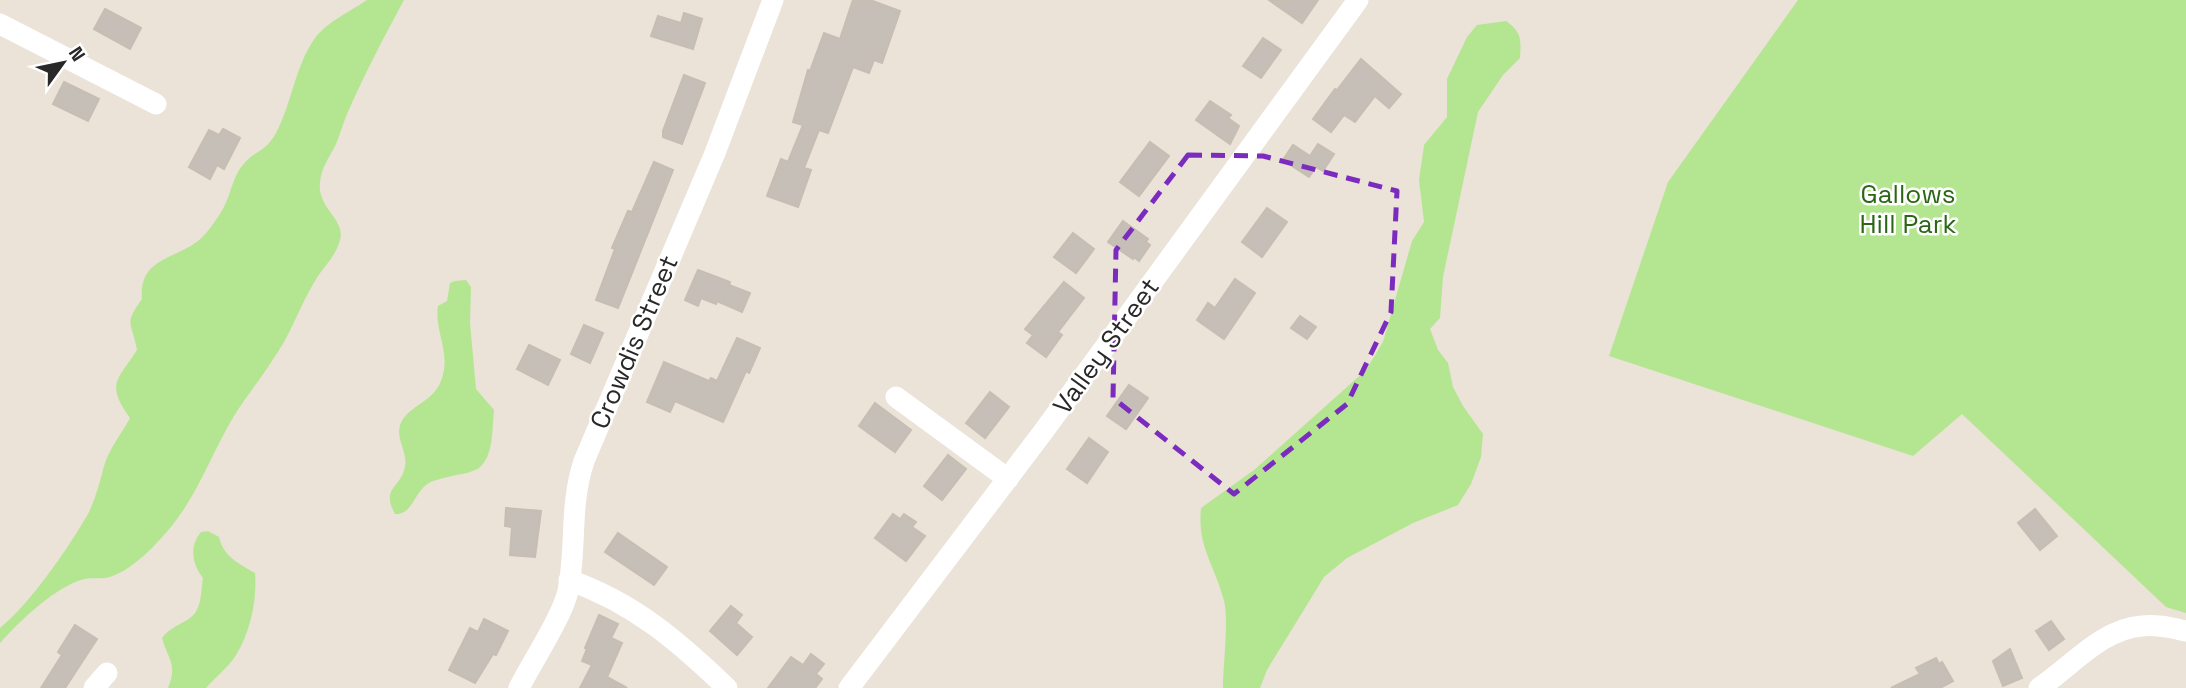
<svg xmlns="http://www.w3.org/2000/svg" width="2186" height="688" viewBox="0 0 2186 688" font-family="'Space Grotesk',sans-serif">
<rect width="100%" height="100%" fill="#ebe2d8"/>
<g fill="#b4e691">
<path d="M367,0H404C384,37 364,75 347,114C343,124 340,134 336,144C330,157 321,167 320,183C317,208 346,220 340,240C336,255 327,263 318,276C305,296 296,320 284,342C269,368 250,391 234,416C213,451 199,491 174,523C159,542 130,574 105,578C96,579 87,577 78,581C51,591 19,622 0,643V628C30,604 70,546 89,512C96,497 100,482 104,466C109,449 122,433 130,418C105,383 118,380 137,350C132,322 123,325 142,299C138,253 184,261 207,232C214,223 223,211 227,200C232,188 234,176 242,166C253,151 266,152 276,133C292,103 295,66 315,38C327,22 351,11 367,0Z"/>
<polygon points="1798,0 2186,0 2186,613 2166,607 1962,414 1913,456 1609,356 1668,182"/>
<path d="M1506,21C1522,32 1521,40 1520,58L1503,75L1478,112L1443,277L1440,318L1430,329L1438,350L1448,363L1453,387L1463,406L1483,434L1481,457L1471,484L1458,505L1413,523L1347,558L1324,577L1267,670L1260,688H1223C1223,667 1229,619 1224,601C1215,565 1197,548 1201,508L1254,470L1366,370L1383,342L1412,241L1424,222L1419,180L1424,145L1447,117V79L1467,37L1477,25Z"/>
<path d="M466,280L471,287L470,323L476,389L494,410C492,428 494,456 479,468C471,473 461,474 452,476C444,478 432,480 426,485C414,494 412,515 395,514C380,487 402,488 405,466C408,449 392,436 403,419C414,404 434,400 441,381C452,353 434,332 438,306L447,301L450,283L455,281Z"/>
<path d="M208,531L219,537C224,557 238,563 255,573C257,599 251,631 236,655C229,667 215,677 206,688H168C178,664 168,660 162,638C173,624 188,623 195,613C202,604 201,588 203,578C192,564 189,546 201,532Z"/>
</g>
<g fill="#c6bfb8" stroke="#c6beb2" stroke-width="2">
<polygon points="853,0 870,0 900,11 882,63 874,60 869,73 853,67 828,133 819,130 804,168 811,170 798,207 767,196 781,159 788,162 803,125 793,122 808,70 810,71 824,33 840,39"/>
<polygon points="1269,0 1318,0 1302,23"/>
<polygon points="105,9 141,28 130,49 94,29"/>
<polygon points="684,13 702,19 693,49 651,36 658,16 681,23"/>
<polygon points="1263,38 1281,50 1261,78 1243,66"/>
<polygon points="1361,59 1401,94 1389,108 1375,96 1355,122 1344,115 1331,132 1313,119 1335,89 1337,90"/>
<polygon points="684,75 705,83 682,144 663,137 663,131"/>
<polygon points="64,82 99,99 88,121 53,104"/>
<polygon points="1210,101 1231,115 1228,118 1239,126 1230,144 1196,120"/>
<polygon points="223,129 240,138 224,169 217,165 210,179 189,167 209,130 219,135"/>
<polygon points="1150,142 1169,156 1139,196 1120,182"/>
<polygon points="1318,144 1334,154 1323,171 1316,167 1309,177 1283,160 1293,145 1310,156"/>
<polygon points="654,162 673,170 618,308 596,300 615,249 612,248 628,211 632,212"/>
<polygon points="1267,208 1287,222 1262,257 1242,242"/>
<polygon points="1123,221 1148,239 1146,242 1150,245 1139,261 1134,257 1133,259 1108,242"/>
<polygon points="1073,233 1094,249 1076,273 1054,257"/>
<polygon points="698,270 730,282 729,285 750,293 742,312 717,301 716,304 701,298 698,306 685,300"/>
<polygon points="1235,279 1255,293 1224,339 1197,320 1208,303 1215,308"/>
<polygon points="1064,282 1084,298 1058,332 1062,335 1046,357 1027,343 1033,335 1025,329"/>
<polygon points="1300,316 1316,327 1307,339 1291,328"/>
<polygon points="584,325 603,333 590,363 571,354"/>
<polygon points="737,338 760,348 749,373 746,371 723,422 675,401 670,412 647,402 664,362 709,381 711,378 717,381"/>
<polygon points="529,345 560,360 548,385 517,369"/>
<polygon points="1129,385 1148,398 1126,429 1107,416"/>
<polygon points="990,392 1009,407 985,438 966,423"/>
<polygon points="875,403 911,430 895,452 859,426"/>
<polygon points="1089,438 1108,452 1087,483 1067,469"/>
<polygon points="948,455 966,469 942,500 924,486"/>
<polygon points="506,508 541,511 535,557 510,555 512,527 505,526"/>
<polygon points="2035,509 2057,536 2040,550 2018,523"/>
<polygon points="893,514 900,519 904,514 916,522 912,527 925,536 906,561 875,538"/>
<polygon points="618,533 667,567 654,585 605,552"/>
<polygon points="731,606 742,615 736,623 752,637 737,655 710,631"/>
<polygon points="599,615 618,624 611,638 622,643 607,677 627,688 580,688 592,665 582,661 587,649 585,648"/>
<polygon points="484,619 508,631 496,655 493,654 475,683 449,670 470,628 478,632"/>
<polygon points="2051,621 2064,639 2049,650 2036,631"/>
<polygon points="75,625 97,639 65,688 41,688 62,655 58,652"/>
<polygon points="2010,649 2022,678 2003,686 1993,661"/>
<polygon points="811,654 824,664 816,674 822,679 815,688 768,688 791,657 803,665"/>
<polygon points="1936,658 1939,664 1942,662 1953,681 1940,688 1891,688 1920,674 1916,668"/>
</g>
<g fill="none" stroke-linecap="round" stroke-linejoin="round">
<g stroke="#fff" stroke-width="21">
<polyline points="0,24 156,104"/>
<polyline points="896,397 1008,479"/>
<path d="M569,580C634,603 678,641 727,688"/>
<polyline points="94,688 107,673"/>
<path d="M519,688C531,664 563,615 568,591C577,546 569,507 584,461L715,153L773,0"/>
<polyline points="849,688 1043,432 1358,0"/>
<path d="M2039,688C2071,667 2101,629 2142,626C2157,624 2172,628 2186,631"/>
</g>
</g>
<path fill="none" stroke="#7b2cbf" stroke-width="5" stroke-dasharray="14 9" stroke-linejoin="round" d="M1188,155L1263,156L1397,191L1391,312L1347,404L1234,494L1113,398L1116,250Z"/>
<g text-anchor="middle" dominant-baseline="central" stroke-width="5" stroke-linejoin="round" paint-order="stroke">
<g font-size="26" fill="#2c6715" stroke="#fff">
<text x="1908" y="194">Gallows<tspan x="1908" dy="30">Hill Park</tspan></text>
</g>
<g font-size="26" fill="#282828" stroke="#fff">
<text transform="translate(634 342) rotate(-67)">Crowdis Street</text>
<text transform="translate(1106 346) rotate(-54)">Valley Street</text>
</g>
</g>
<g transform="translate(63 63) rotate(57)" stroke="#ffffff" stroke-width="5" paint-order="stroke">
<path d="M0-5L12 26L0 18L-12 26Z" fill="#282828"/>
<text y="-10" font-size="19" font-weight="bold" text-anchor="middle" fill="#282828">N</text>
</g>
</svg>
